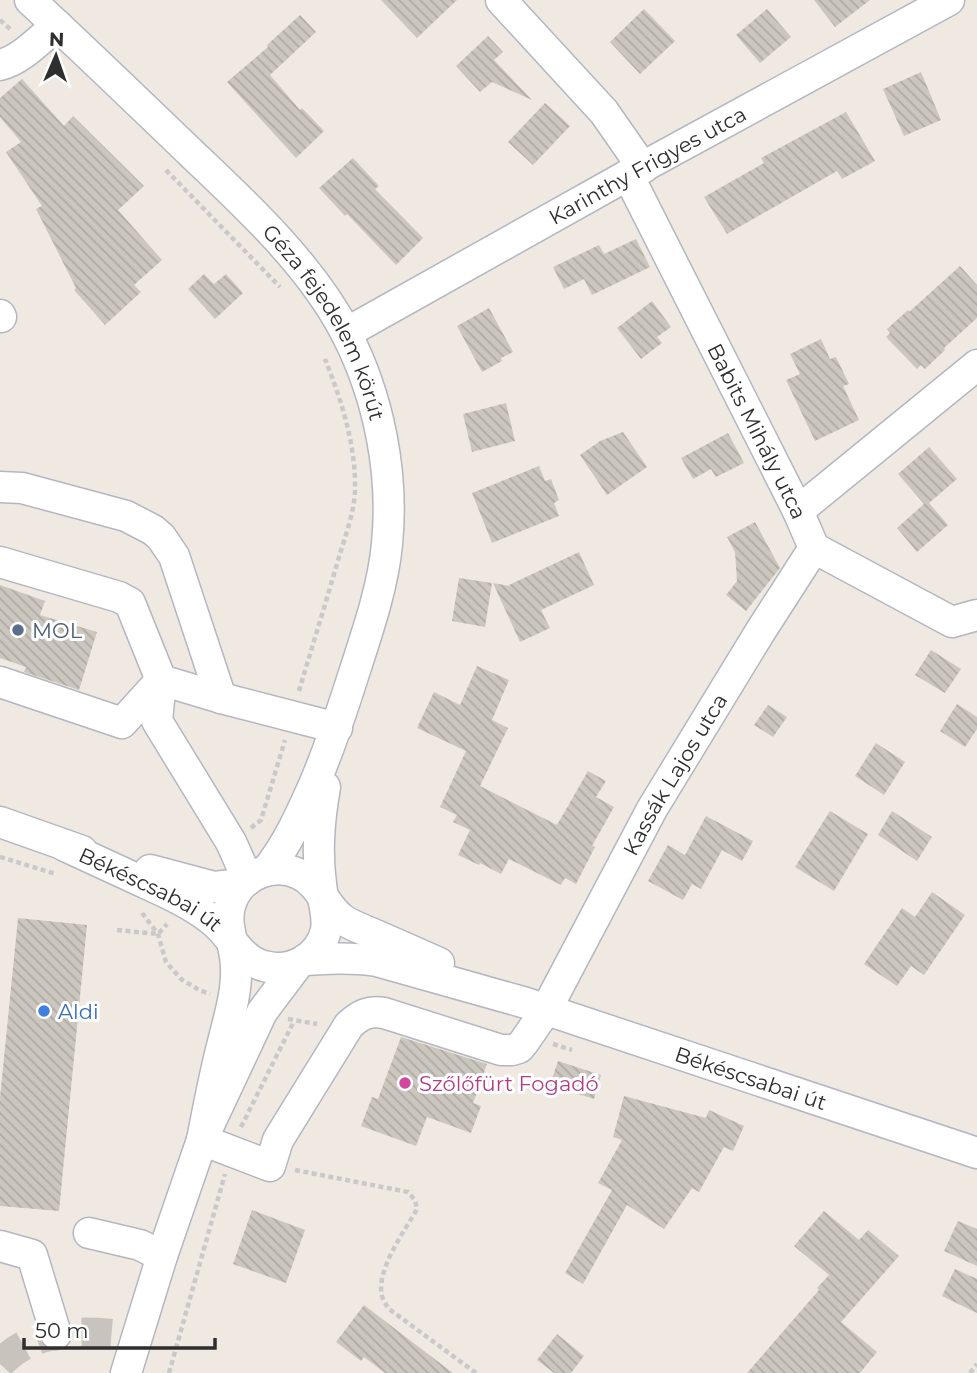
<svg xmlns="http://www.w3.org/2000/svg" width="977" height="1373" viewBox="0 0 977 1373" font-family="Montserrat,sans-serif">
<defs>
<pattern id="building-back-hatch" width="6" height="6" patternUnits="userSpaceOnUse" patternTransform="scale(1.75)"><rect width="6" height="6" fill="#cbc7bf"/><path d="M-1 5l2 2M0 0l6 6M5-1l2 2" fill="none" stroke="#afaba4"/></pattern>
</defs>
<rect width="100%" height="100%" fill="#efe9e1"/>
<g fill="url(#building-back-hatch)">
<polygon points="381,0 457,0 417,38"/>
<polygon points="814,0 870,0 835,27"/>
<polygon points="644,9 675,41 640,74 610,42"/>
<polygon points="767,9 791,37 760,63 736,35"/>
<polygon points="300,15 316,32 270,75 300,110 302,108 324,131 296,158 227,82 268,47 267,45"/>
<polygon points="488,36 503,52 494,60 532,100 492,82 480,92 456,66"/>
<polygon points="921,72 941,120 904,136 883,89"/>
<polygon points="22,79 64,126 73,116 144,186 118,210 162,260 134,285 141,292 105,325 74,290 76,288 36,209 42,206 6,152 21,142 0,117 0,98"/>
<polygon points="545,103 570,126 533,165 508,142"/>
<polygon points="846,112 875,161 842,179 837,171 727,234 704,197 764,163 761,158"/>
<polygon points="353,158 379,186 375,189 423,238 396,265 347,214 345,216 319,188"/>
<polygon points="636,239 650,267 592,295 584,279 564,289 553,267 599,245 604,254"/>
<polygon points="960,266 977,285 977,318 944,348 945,350 925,369 921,365 917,369 886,337 890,333 887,329 908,310 909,312"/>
<polygon points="204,274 214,284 226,274 243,293 215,319 188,289"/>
<polygon points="652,301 671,327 657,337 662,343 641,359 617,328"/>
<polygon points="489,308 513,352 501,358 502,361 482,372 457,326"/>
<polygon points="821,339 830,359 836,357 849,384 843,386 859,420 815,441 786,380 800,374 790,354"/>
<polygon points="506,403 515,441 472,452 463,414"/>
<polygon points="623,432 647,467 607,495 580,455 600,441"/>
<polygon points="728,433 744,463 716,477 711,469 693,479 681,458"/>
<polygon points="929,447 957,479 929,503 948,525 917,552 897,528 924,504 898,474"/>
<polygon points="539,466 545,481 551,479 559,500 554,503 559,516 492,543 472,493"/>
<polygon points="755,522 780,568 746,611 726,595 737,581 735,552 727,537"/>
<polygon points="579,552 594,585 541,610 550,628 520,642 493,583 510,586 509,585"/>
<polygon points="459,578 492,583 485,627 452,621"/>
<polygon points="0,585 45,601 40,615 97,632 79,690 24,672 26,667 0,658"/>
<polygon points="931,650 961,669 945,693 915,675"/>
<polygon points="477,666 509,680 492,720 508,728 480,786 557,825 588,771 606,781 596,797 614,807 592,846 595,847 576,884 565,878 561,885 509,859 501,874 480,863 479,865 458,855 470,830 453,822 457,815 440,807 466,751 417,728 434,692 460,705"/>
<polygon points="957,704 977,717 977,729 965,747 940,731"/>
<polygon points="768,705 787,717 773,737 754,725"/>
<polygon points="876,743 905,762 884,795 855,776"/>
<polygon points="830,811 868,834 834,891 795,867"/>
<polygon points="892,811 932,837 917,861 878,835"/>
<polygon points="706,816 753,841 742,861 722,850 701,889 692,884 683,900 648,881 668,845 685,855"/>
<polygon points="932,892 965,915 924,975 911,966 897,986 864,964 902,908 915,917"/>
<polygon points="18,918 87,925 59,1211 0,1206 0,1098"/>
<polygon points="401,1037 487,1064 473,1103 481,1106 471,1133 427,1117 416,1146 361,1126 372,1097 378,1099"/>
<polygon points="558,1061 601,1075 594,1099 550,1085"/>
<polygon points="624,1096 706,1118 709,1110 744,1126 733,1151 724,1147 699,1192 692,1188 664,1229 627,1205 583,1284 565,1273 612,1190 598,1183 622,1140 613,1137"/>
<polygon points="252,1210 305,1230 286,1283 233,1264"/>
<polygon points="824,1211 859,1240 868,1230 899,1256 841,1322 877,1352 860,1373 747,1373 819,1290 817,1288 829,1275 794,1246"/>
<polygon points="958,1221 977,1229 977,1266 944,1251"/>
<polygon points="955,1269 977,1279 977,1313 942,1296"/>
<polygon points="364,1305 407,1338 453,1373 385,1373 364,1357 361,1361 336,1342"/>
<polygon points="557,1334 584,1356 571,1373 554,1373 537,1360"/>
</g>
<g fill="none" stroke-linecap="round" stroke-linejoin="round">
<path stroke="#c8c4bd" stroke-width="30" stroke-dasharray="30 15" stroke-linecap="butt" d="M0,1364C36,1325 89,1331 138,1337"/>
<defs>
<g id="minor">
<path id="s1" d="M30,0C84,50 138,102 191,153C246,205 311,265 346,333C379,397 394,473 387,544C383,586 369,627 356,667C343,708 330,748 313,787C300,816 287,845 267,870"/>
<polyline points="501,0 604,112 643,168"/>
<path d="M0,65C21,60 40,39 57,25"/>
<path id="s2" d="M628,175L798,511L814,548L952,622L977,615"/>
<polyline points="0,315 1,317"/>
<path id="s3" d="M346,333L628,175L949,0"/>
<polyline points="0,487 22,488 126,516 153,530 161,537 174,556 221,698"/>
<polyline points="798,511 977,365"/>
<polyline points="0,562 119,597 130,603 161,680 157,721 231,842 248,880"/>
<polyline points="161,680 221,698 337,728"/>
<polyline points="0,682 122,723 161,680"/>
<polyline points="0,822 82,851"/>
<path id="s4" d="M65,846C91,858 117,870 143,882C167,893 192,904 213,921C231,935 240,960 264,966C291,974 320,957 326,930C328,918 325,909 323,898C321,885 319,870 319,856C318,832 321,810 325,787"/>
<polyline points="150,870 214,887 242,884"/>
<path id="s5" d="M305,960C329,958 352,957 377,961L526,1003L977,1153"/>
<path id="s6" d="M202,1140L270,1166L278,1140L349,1025C360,1015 369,1010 384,1013L501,1050H512L519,1048L524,1042L546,1010L652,809L760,632L814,548"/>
<path d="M202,1140C208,1109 214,1077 222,1046C228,1021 237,994 236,968C236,944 222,923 232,900C242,875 273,862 299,874C319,883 325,906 342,919C350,925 362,929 371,933C394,943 417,953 439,963"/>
<polyline points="89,1233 140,1245 162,1256"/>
<polyline points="0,1246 32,1255 56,1334"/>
<polyline points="126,1373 162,1256 202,1140 262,1012 298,964"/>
</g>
</defs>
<use href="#minor" stroke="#b4b7c1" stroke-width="33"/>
<g stroke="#c9c9c9" stroke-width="4.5" stroke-dasharray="5 3.5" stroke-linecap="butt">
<polyline points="0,20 10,29"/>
<polyline points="166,170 280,287"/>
<path d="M299,691C312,647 326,602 339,557C345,537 355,510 355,489C356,445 341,399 325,359"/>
<polyline points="251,828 261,820 285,740"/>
<polyline points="0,857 56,874"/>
<polyline points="142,913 158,934 166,962 181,979 199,990 210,994"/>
<polyline points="117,930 158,934 167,924"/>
<polyline points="288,1019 317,1024"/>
<polyline points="553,1044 572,1050"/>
<polyline points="241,1127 294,1021"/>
<path d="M295,1170L408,1192L415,1200L417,1209C405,1231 373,1273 383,1299C385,1303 387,1306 389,1309L476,1373"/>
<polyline points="169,1373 225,1174"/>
<polyline points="970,1373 977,1364"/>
</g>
<use href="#minor" stroke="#fff" stroke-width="30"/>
</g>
<circle fill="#5c6f8a" stroke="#fff" stroke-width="2.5" cx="18" cy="630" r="7"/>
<circle fill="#3f7fe0" stroke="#fff" stroke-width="2.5" cx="44" cy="1011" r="7"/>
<circle fill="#d1479c" stroke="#fff" stroke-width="2.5" cx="405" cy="1083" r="7"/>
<g text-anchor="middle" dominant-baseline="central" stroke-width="6" stroke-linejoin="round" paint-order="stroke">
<g font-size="21" fill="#2e2e2e" stroke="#fff">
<text stroke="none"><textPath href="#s3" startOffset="345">Karinthy Frigyes utca</textPath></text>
<text stroke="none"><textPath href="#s1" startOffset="441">Géza fejedelem körút</textPath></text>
<text stroke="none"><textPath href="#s2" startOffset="287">Babits Mihály utca</textPath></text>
<text stroke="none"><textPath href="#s6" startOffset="730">Kassák Lajos utca</textPath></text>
<text stroke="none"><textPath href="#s4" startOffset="96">Békéscsabai út</textPath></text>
<text stroke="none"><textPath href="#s5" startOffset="464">Békéscsabai út</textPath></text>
</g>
<g font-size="21" fill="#4e5e75" stroke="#fff" text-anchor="start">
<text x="32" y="630">MOL</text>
</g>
<g font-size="21" fill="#366cbe" stroke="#fff" text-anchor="start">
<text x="58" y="1011">Aldi</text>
</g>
<g font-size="21" fill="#b23c85" stroke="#fff" text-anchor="start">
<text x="419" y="1083">Szőlőfürt Fogadó</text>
</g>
</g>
<g transform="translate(56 56) rotate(2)" stroke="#ffffff" stroke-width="5" paint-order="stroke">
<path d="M0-5L12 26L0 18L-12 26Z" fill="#2e2e2e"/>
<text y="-10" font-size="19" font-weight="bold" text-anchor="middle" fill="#2e2e2e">N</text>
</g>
<path d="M24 1338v10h191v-10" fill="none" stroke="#2e2e2e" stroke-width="3.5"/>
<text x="35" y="1338" font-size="21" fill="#2e2e2e" stroke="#ffffff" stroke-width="5" paint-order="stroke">50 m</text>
</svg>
